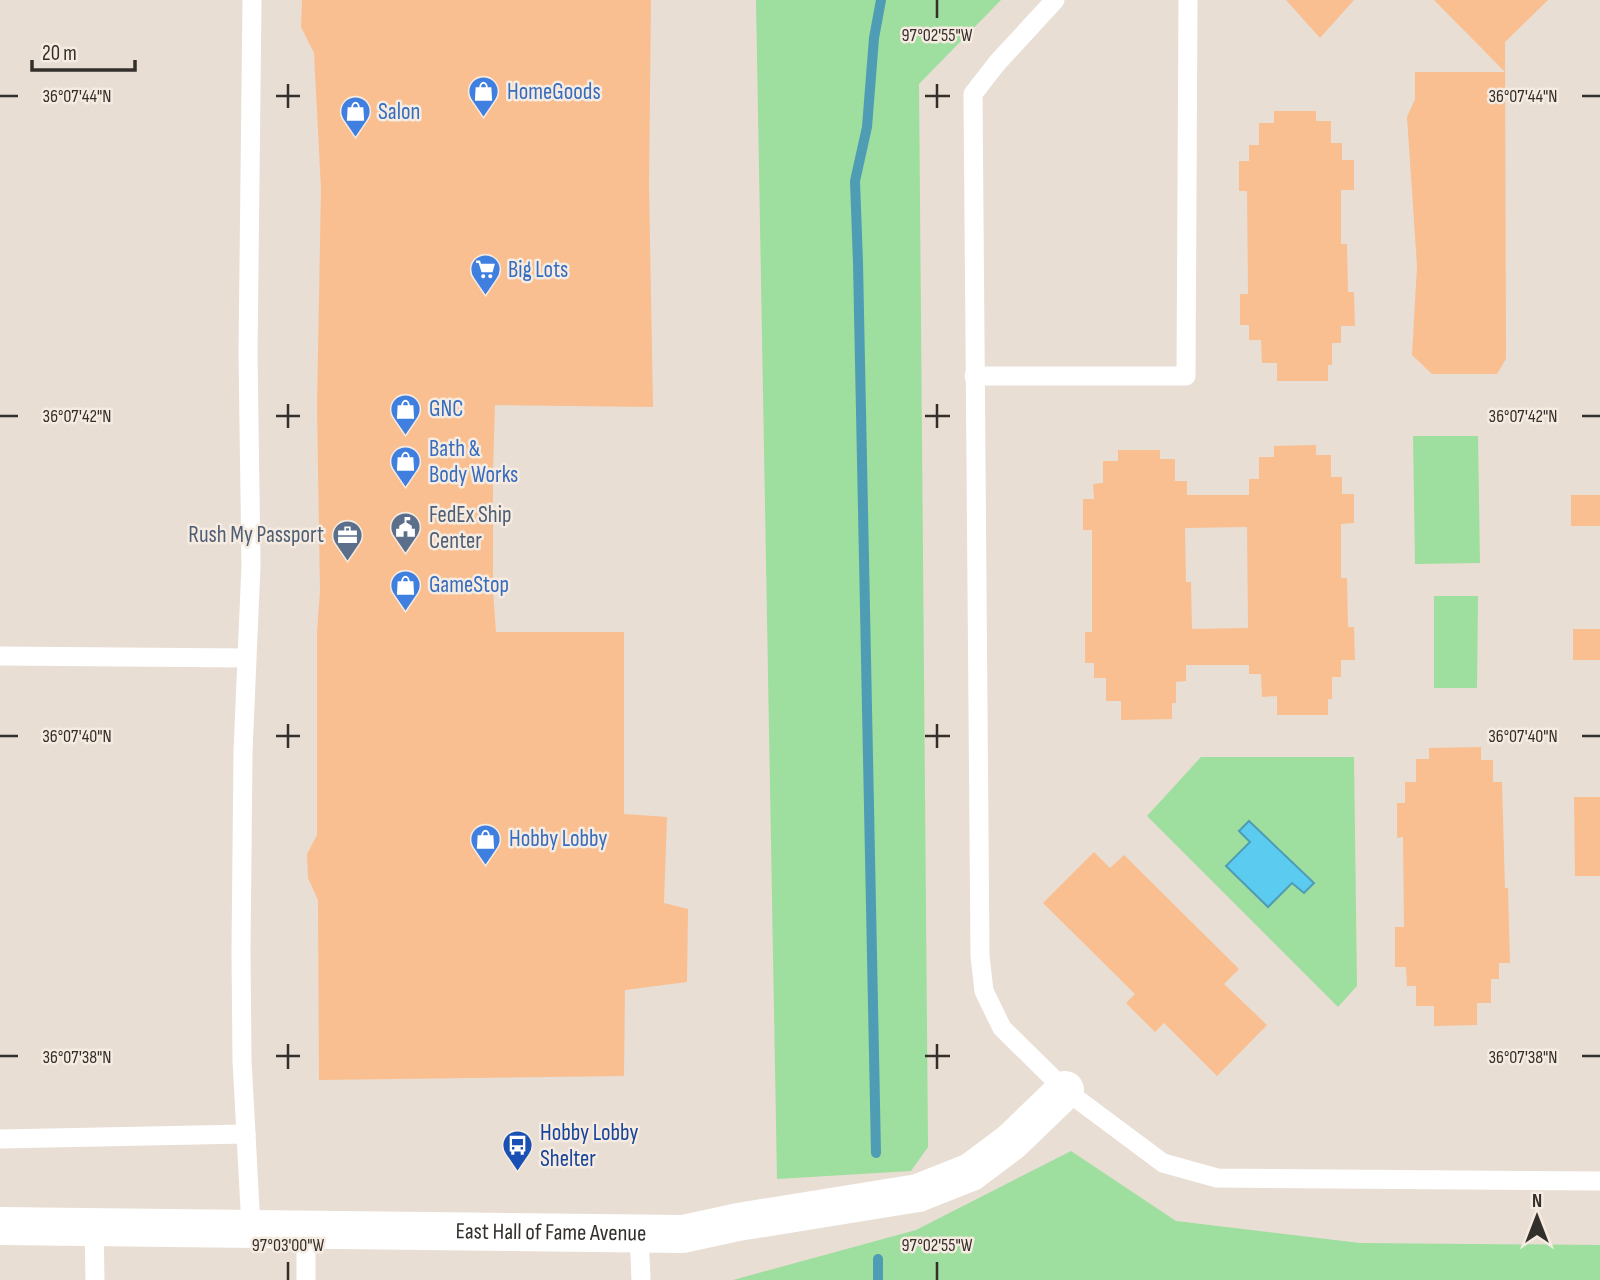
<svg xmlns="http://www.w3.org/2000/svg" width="1600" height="1280" viewBox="0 0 1600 1280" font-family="'Sofia Sans Condensed',sans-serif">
<rect width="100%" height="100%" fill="#e9ded4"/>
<g fill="#9ede9e">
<polygon points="756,0 1001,0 919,84 928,1147 911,1171 777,1179"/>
<polygon points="1413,436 1478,436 1480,563 1415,564"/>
<polygon points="1434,596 1478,596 1477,688 1434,688"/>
<polygon points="1201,757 1354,757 1357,986 1338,1007 1147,816"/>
<polygon points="1071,1151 1176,1221 1360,1243 1600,1245 1600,1280 733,1280 916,1230"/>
</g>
<polygon fill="#5bcbf0" stroke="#4f9cb5" stroke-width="2" points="1249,821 1314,883 1304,893 1292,883 1268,907 1226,866 1250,842 1239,831"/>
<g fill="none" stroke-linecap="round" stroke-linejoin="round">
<g stroke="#4f9cb5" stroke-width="10">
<polyline points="876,1153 858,263 855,181 867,127 874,38 881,0"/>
<polyline points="878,1259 878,1280"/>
</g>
</g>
<g fill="#f9bf90" fill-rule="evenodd">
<polygon points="302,0 651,0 649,185 653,407 495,405 493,468 493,591 496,632 624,632 624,814 667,817 664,903 688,909 687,982 625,990 624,1076 319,1080 318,900 308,878 307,854 317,835 317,632 320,591 317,406 321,189 314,53 301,27"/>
<polygon points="1286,0 1354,0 1320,38"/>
<polygon points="1434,0 1548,0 1505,42 1506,359 1497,374 1432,374 1412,355 1417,266 1407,117 1415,99 1415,72 1505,72"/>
<polygon points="1274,111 1316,111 1316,121 1331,121 1331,143 1342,143 1342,160 1354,160 1354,190 1341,190 1341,244 1347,244 1348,292 1354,292 1355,326 1341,326 1341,343 1332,343 1332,365 1328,365 1328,381 1277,381 1277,363 1262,363 1261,340 1249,340 1249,325 1240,325 1240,294 1248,294 1247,191 1239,191 1239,161 1249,161 1249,145 1259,145 1259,123 1274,123"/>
<path d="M1316,445V455H1331V477H1342V494H1354V523L1341,524V578H1347L1348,627H1354L1355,660H1341V677H1332V699H1328V715H1277V696L1262,697L1261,674H1249V665H1186V681L1176,682V703H1172V719L1121,720V701H1106V678H1094V663H1085V632H1092V530H1083V499H1094L1093,484L1103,483V461H1118V450H1160V459H1175V481H1187V495H1249V479H1259V457H1274V446ZM1247,527L1248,628L1192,629L1191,582H1186L1185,528Z"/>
<rect x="1571" y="495" width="29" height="31"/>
<rect x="1573" y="629" width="27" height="31"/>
<polygon points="1481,747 1481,760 1493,760 1493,782 1502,782 1505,888 1508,888 1510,963 1499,963 1499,979 1491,979 1491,1003 1477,1003 1477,1025 1434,1026 1434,1006 1416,1006 1416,986 1407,986 1406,967 1395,967 1395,927 1404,927 1403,837 1397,838 1397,803 1405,803 1405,782 1416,782 1416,759 1429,759 1429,748"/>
<polygon points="1574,797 1600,797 1600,876 1575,876"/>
<polygon points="1094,852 1110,868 1124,855 1239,969 1224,984 1267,1025 1217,1076 1164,1023 1155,1032 1126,1003 1135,994 1043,903"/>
</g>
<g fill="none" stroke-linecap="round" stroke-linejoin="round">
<g stroke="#fff" stroke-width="19">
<polyline points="1055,0 997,63 973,94 980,956 984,991 1002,1028 1065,1090 1163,1163 1217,1178 1600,1181"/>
<polyline points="974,376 1186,376 1188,0"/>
<polyline points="0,656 246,658"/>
<polyline points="246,1134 251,1228"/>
<polyline points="0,1139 246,1134 242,1061 241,951 243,752 251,565 248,353 252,0"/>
<polyline points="94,1227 95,1280"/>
<polyline points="639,1233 641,1280"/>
<polyline points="306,1280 306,1229"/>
</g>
<path stroke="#fff" stroke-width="38" id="s1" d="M0,1226L683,1234L738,1222L918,1193L971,1172L1011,1142L1065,1090"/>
</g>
<path fill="none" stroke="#332f2b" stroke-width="2.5" d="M937,0V18M288,84V108M937,84V108M0,96H18M276,96H300M925,96H950M1582,96H1600M288,404V428M937,404V428M0,416H18M276,416H300M925,416H950M1582,416H1600M288,724V748M937,724V748M0,736H18M276,736H300M925,736H950M1582,736H1600M288,1044V1069M937,1044V1069M0,1056H18M276,1056H300M925,1056H950M1582,1056H1600M288,1262V1280M937,1262V1280"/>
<defs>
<symbol id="shop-pin" viewBox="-11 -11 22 30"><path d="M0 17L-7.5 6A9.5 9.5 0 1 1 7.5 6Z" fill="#3f7fe0" stroke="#f6ebe1"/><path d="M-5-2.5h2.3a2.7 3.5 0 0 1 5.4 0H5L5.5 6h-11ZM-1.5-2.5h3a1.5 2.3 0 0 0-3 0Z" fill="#fff"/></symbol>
<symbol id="supermarket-pin" viewBox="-11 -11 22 30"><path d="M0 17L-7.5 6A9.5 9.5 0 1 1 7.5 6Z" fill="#3f7fe0" stroke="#f6ebe1"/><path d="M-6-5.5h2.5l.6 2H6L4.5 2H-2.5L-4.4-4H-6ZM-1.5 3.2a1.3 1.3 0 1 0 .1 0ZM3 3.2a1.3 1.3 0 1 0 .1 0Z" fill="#fff"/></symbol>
<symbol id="civic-pin" viewBox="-11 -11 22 30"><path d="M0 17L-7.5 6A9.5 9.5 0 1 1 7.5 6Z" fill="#5c6f8a" stroke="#f6ebe1"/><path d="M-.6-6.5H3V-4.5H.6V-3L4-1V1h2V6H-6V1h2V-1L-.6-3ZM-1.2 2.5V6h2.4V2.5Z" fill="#fff"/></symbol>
<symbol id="office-pin" viewBox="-11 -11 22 30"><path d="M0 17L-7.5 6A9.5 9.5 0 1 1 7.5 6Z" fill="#5c6f8a" stroke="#f6ebe1"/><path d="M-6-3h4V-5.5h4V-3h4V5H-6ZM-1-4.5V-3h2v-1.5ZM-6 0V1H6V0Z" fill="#fff"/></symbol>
<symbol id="bus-pin" viewBox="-11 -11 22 30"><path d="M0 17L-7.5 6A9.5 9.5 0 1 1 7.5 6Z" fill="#1a4fb4" stroke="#f6ebe1"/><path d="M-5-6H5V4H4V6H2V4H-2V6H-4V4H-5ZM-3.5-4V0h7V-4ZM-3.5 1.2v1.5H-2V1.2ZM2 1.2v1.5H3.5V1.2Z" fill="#fff"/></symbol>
</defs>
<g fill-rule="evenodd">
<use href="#shop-pin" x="466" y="74" width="35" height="47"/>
<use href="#shop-pin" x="338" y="94" width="35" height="47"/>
<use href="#supermarket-pin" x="468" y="252" width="35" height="47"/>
<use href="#shop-pin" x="388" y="392" width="35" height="47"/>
<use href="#shop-pin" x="388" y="444" width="35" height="47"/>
<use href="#civic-pin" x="388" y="510" width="35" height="47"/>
<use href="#office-pin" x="330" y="518" width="35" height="47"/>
<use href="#shop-pin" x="388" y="568" width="35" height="47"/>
<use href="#shop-pin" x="468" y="822" width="35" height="47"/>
<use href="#bus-pin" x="500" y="1128" width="35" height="47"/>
</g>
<g text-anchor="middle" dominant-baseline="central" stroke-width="5" stroke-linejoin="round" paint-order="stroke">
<g font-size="23" fill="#366cbe" stroke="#f6ebe1" text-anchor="start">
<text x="507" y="92">HomeGoods</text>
<text x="378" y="112">Salon</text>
<text x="508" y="270">Big Lots</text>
<text x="429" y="409">GNC</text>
<text x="429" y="449">Bath &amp;<tspan x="429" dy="26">Body Works</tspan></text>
<text x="429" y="585">GameStop</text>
<text x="509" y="839">Hobby Lobby</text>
</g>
<g font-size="23" fill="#4e5e75" stroke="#f6ebe1" text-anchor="start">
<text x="429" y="515">FedEx Ship<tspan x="429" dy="26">Center</tspan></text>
<text x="324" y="535" text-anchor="end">Rush My Passport</text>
</g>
<g font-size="23" fill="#164399" stroke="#f6ebe1" text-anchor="start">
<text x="540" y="1133">Hobby Lobby<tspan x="540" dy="26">Shelter</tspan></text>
</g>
<g font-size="23" fill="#332f2b" stroke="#f6ebe1">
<text stroke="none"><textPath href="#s1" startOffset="551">East Hall of Fame Avenue</textPath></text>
</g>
</g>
<g font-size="18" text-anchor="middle" fill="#332f2b" stroke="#f6ebe1" stroke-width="5" stroke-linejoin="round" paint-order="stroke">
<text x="937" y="41">97°02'55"W</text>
<text x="77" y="102">36°07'44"N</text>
<text x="1523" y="102">36°07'44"N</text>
<text x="77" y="422">36°07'42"N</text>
<text x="1523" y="422">36°07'42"N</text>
<text x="77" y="742">36°07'40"N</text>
<text x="1523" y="742">36°07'40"N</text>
<text x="77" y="1063">36°07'38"N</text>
<text x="1523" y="1063">36°07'38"N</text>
<text x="288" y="1251">97°03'00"W</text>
<text x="937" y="1251">97°02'55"W</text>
</g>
<g transform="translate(1537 1217)" stroke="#f6ebe1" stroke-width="5" paint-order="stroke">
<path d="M0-5L12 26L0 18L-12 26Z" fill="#332f2b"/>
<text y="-10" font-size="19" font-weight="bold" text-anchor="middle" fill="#332f2b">N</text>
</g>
<path d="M32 60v10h103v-10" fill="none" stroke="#332f2b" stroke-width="3.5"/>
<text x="42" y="60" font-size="21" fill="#332f2b" stroke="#f6ebe1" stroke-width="5" paint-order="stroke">20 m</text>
</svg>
